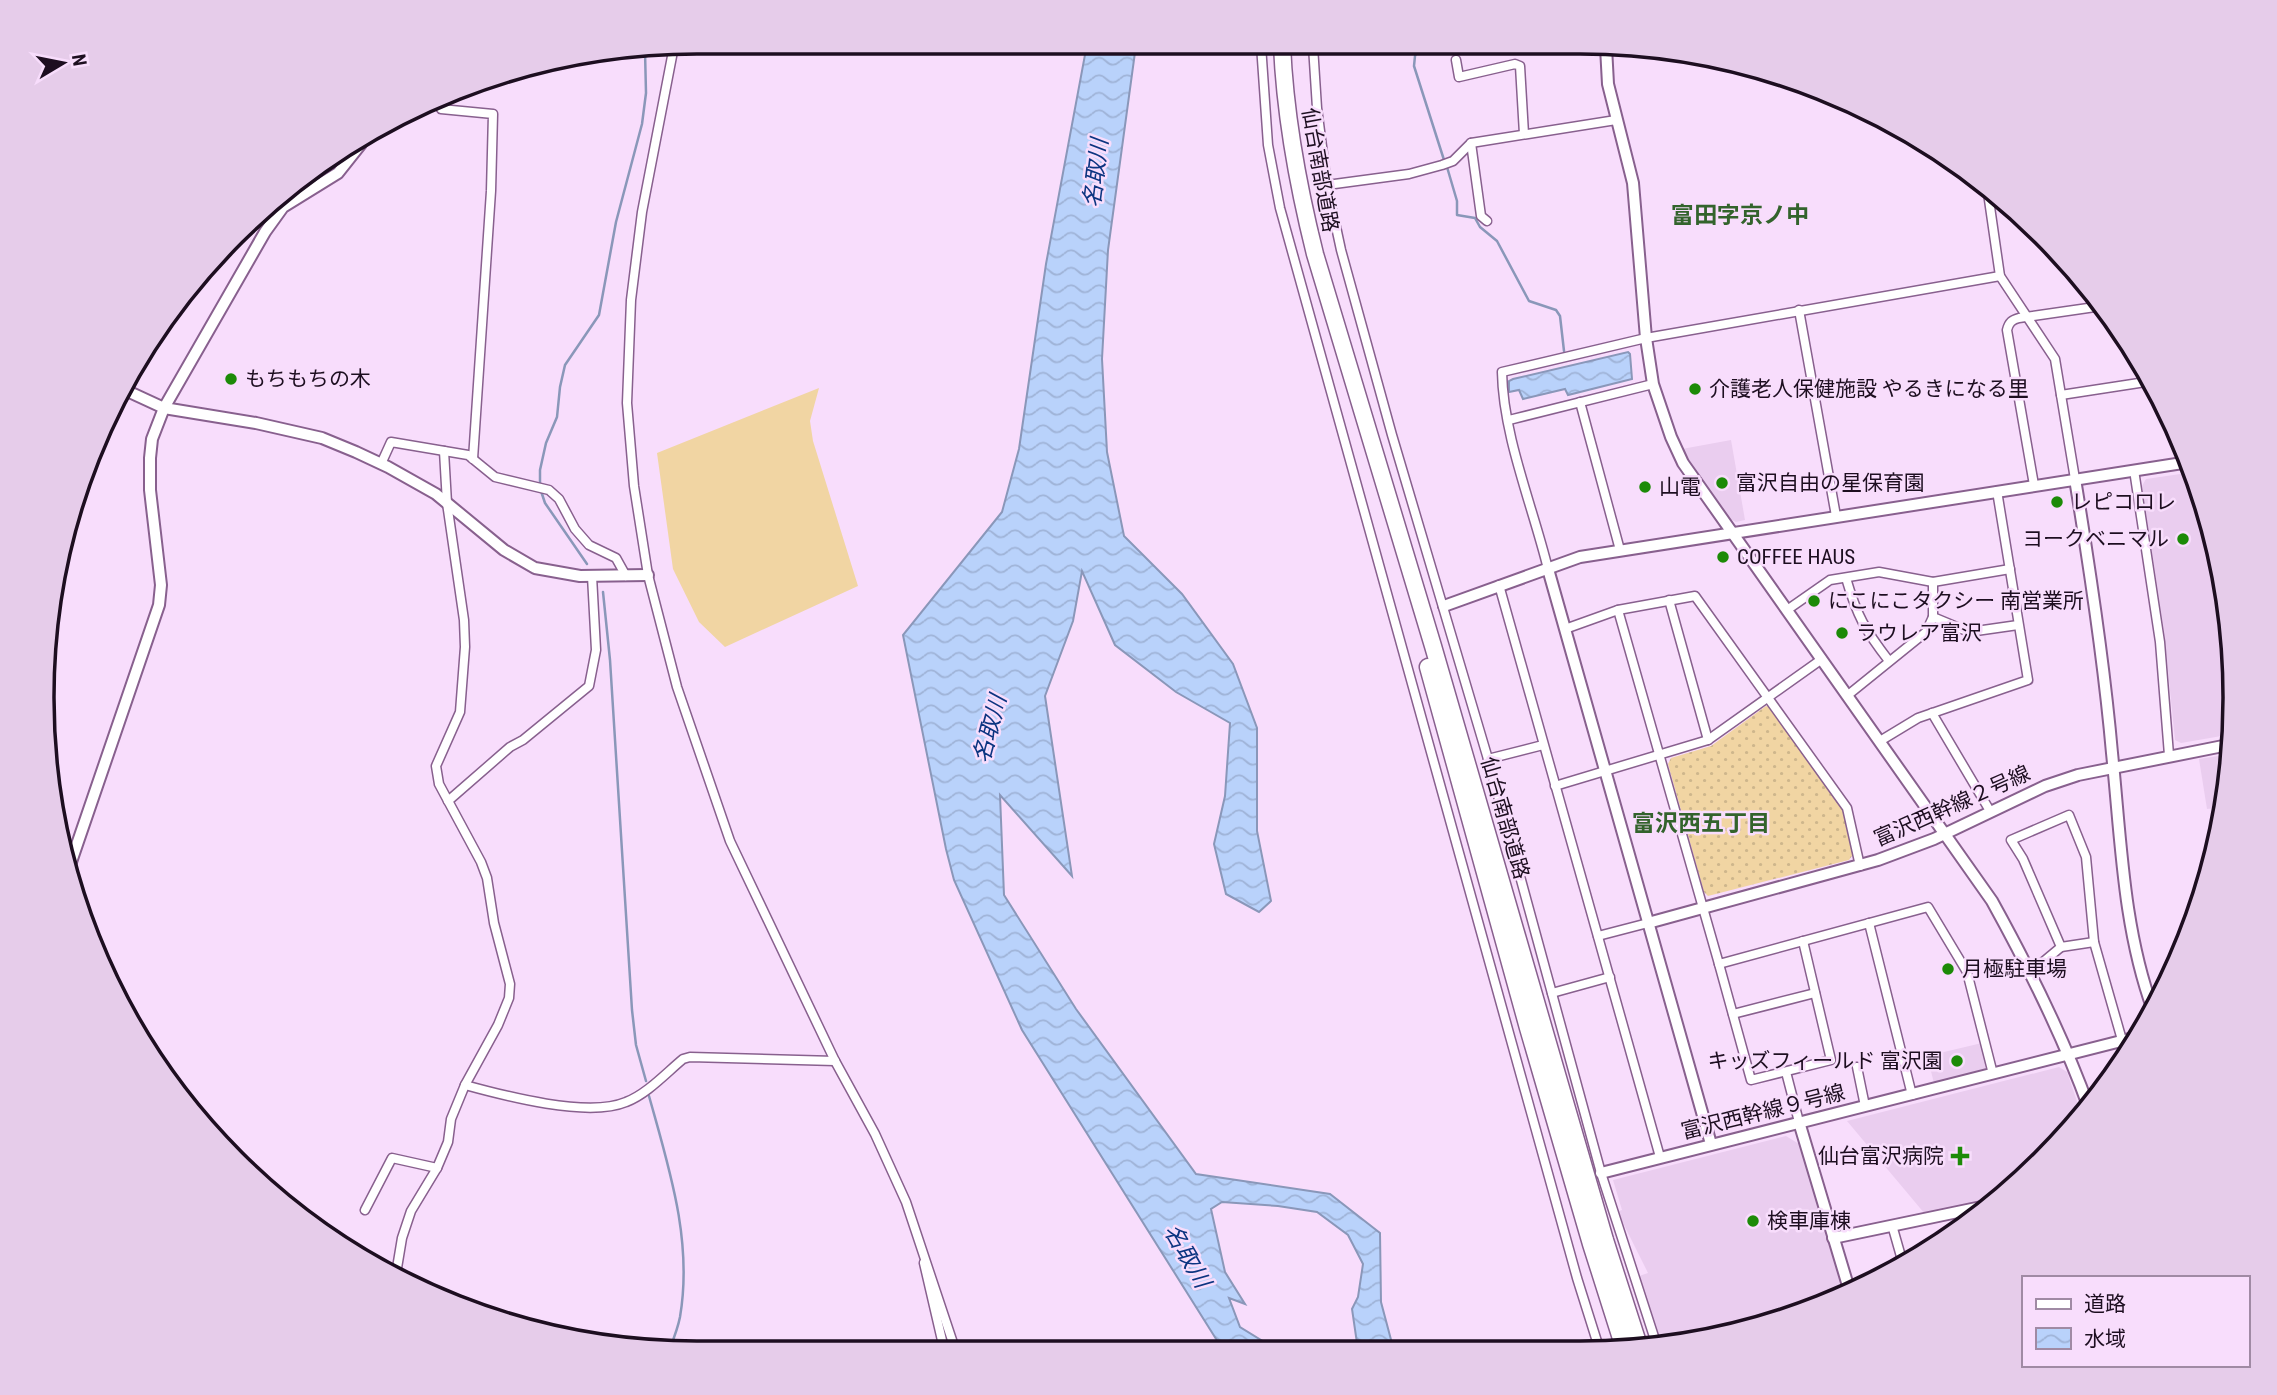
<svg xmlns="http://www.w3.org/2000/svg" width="2277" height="1395" viewBox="0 0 2277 1395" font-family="'Roboto Condensed','Noto Sans JP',sans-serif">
<defs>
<pattern id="grass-dots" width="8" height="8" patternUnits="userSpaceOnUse" patternTransform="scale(1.75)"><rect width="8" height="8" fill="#f1d5a3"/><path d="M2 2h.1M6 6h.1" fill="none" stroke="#ceb68c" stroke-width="1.8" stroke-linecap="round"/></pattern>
<pattern id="water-waves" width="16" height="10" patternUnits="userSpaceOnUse" patternTransform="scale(1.75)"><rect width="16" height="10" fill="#b9d2fb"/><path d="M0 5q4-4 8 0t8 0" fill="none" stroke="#9fb3d7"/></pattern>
</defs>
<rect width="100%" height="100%" fill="#f8ddfc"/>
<g fill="#eacdef">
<polygon points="1731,440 1745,520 1736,522 1728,518 1682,449"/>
<polygon points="2194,472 2200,486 2229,612 2233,734 2181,743 2175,740 2164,631 2142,486 2146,479"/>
<polygon points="2231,754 2223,807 2207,809 2199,759"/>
<polygon points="1982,1043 1987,1065 1984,1071 1934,1083 1927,1056"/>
<polygon points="2059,1067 2067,1072 2082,1116 2012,1190 2003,1197 1925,1214 1847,1121"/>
<polygon points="1786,1136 1799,1144 1845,1291 1750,1331 1660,1345 1639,1276 1648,1273 1622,1221 1619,1211 1622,1210 1613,1180"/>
</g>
<polygon fill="url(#grass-dots)" points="1766,706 1773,708 1842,808 1854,853 1849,860 1708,896 1704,892 1668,764 1671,758 1711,746"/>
<polygon fill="#f1d5a3" points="819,388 810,421 813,441 858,586 725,647 699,622 673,569 657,453"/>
<g fill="url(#water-waves)" stroke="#8a97b9" stroke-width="2">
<polygon points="1087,44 1136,45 1108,250 1102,359 1107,452 1124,536 1182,594 1233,664 1257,728 1257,831 1271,901 1259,912 1226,894 1214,844 1225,796 1230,723 1176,692 1115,645 1082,571 1073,621 1045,696 1072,876 1000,795 1004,895 1076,1009 1196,1174 1330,1194 1380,1233 1381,1302 1394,1351 1358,1350 1352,1309 1358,1297 1363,1264 1348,1235 1317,1212 1278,1206 1222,1202 1211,1209 1225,1272 1245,1304 1229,1298 1240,1327 1269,1345 1272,1350 1223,1350 1022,1030 954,880 946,849 903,635 1002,512 1019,449 1046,264"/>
<polygon points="1628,352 1630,354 1632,379 1568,395 1565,389 1523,399 1519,390 1509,392 1509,381 1513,379"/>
</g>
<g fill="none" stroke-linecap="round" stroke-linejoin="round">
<g stroke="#8a97b9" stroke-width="2.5">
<polyline points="1420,46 1415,56 1414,66 1444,160"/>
<polyline points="318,167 334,166 338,156"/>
<polyline points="1447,167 1457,201 1457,215 1475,218 1480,227 1497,241 1529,301 1556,310 1560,316 1564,351"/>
<polyline points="540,483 540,470 546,443 557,417 560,387 565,365 599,315 616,222 642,124 646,93 645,51"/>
<polyline points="541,491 545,503 587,564"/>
<polyline points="603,592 610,660 632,1010 636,1045 646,1081"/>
<path d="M649,1096C669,1168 693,1241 680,1317C678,1327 674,1338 670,1348"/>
</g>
<defs>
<g id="minor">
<polyline points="1261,45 1268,145 1280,208 1577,1278 1600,1351"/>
<polyline points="674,46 642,212 631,300 627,403 634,486 648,575 677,687 730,841 835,1061 875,1134 906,1202 955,1349"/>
<polyline points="1313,46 1317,108 1327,185 1341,250 1392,435 1488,759 1601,1173 1657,1346"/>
<polyline points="1456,60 1459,77 1515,64 1520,66 1524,134"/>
<polyline points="438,103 441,109 493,114 491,191 473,459"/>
<polyline points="1471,143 1481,216 1487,221"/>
<polyline points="1327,185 1409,174 1442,165 1453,161 1471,143 1616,120"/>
<polyline points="1987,186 2000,276 2055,359 2075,479"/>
<polyline points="1799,310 1836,516"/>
<polyline points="2061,395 2152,381"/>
<polyline points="1580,402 1620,550"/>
<polyline points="1509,420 1653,384"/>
<polyline points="381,464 391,442 468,455 495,477 549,490 559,499 575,529 589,545 616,558 626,576"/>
<polyline points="2134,470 2160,642 2169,755"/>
<path d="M2034,485L2007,330C2009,322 2012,320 2019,318L2102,306"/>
<path d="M1548,569C1533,507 1503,436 1502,372L1646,338L2000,276"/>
<polyline points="2010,569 1933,582 1933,617 1969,632 2018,625"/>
<path d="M1846,578C1857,616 1865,630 1889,661"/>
<polyline points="1499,585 1660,1157"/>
<polyline points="1669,600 1708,740"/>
<polyline points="1618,610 1719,964 1928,907 1967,972 1993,1074"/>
<polyline points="1787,610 1830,580 1879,572 1933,582"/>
<polyline points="1565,629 1618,610 1695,596 1847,808 1860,866"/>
<polyline points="1848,695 1926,632 1933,617"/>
<polyline points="1932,713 1990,811"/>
<polyline points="1880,741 1918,718 2028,680 1997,491"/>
<polyline points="1488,759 1543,745"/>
<polyline points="1555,786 1708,740 1822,659"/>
<polyline points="448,801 510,747 523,740 589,686 596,650 592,576"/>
<polyline points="1869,923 1912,1095"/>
<polyline points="1598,936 1648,923"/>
<polyline points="2061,947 2094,942"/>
<polyline points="1719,964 1751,1080 1831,1060 1803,941"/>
<polyline points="2031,972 2061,947 2023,859 2011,840 2069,815 2086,857 2094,942 2122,1040"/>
<polyline points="1552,993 1610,977"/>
<polyline points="1733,1014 1815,993"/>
<polyline points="1857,1067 1865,1106"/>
<polyline points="1786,1072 1799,1122"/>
<path d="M465,1085C505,1096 588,1118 626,1102C647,1094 666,1073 683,1059L690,1057L835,1061"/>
<polyline points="365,1210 392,1158 437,1168"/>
<polyline points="1892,1225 1904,1267"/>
<polyline points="924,1263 944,1349"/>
<polyline points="396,1274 402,1238 411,1211 437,1168 448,1142 451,1119 465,1085 498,1025 509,998 510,984 494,923 487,878 481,862 439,784 436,766 460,712 465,647 464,620 447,503 444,451"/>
</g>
<g id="tertiary">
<path d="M1606,47L1608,84L1633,183L1646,338L1653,384L1671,437L1683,463L1700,487L1992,901C2029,968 2063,1036 2089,1108"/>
<polyline points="125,390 164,408 256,423 322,438 356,452 388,467 436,494 504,550 535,568 580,576 648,575"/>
<path d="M2075,479C2090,570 2104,661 2112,753C2121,840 2123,928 2153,1010"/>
<polyline points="1548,569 1711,1144"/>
<polyline points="1444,606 1580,557 2189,462"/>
<polyline points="70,865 159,605 161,585 150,490 150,458 152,439 164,408 265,232 283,207 338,173 361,144"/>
<polyline points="1648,923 1878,860 1934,839 2045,786 2078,775 2233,744"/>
<polyline points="1799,1122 1849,1289"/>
<polyline points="1601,1173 2137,1037"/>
<polyline points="1833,1238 1991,1205"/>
</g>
<g id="motorway">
<path d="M1282,45C1285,116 1298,186 1315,254L1433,646L1605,1240L1640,1349"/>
<polyline points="1428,667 1528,1028 1591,1244 1625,1351"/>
</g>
</defs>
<use href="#minor" stroke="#88608e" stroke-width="11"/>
<use href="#tertiary" stroke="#88608e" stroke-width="14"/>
<use href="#motorway" stroke="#88608e" stroke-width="19"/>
<use href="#minor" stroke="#fff" stroke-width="8"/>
<use href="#tertiary" stroke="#fff" stroke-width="10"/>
<use href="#motorway" stroke="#fff" stroke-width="16"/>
</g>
<g fill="#1c8a07" stroke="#f8ddfc" stroke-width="2.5">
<circle cx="231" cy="379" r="7"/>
<circle cx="1695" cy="389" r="7"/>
<circle cx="1722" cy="483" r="7"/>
<circle cx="1645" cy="487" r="7"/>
<circle cx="2057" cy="502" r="7"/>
<circle cx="2183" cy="539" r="7"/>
<circle cx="1723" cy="557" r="7"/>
<circle cx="1814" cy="601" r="7"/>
<circle cx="1842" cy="633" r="7"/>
<circle cx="1948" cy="969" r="7"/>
<circle cx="1957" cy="1061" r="7"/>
<path d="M1956.5 1145.5h7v7h7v7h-7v7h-7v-7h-7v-7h7z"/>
<circle cx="1753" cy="1221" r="7"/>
</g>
<g text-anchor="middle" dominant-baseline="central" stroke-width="5" stroke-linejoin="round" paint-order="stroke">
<g font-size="21" fill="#1d0e20" stroke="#f8ddfc">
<text transform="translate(1320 170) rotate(80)">仙台南部道路</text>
<text transform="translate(1952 806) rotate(-24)">富沢西幹線２号線</text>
<text transform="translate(1505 818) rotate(74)">仙台南部道路</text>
<text transform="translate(1763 1112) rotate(-14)">富沢西幹線９号線</text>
</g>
<g font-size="21" fill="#1d0e20" stroke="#f8ddfc" text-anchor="start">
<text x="245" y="379">もちもちの木</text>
<text x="1709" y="389">介護老人保健施設 やるきになる里</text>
<text x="1736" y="483">富沢自由の星保育園</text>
<text x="1659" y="487">山電</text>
<text x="2071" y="502">レピコロレ</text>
<text x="2169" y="539" text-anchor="end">ヨークベニマル</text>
<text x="1737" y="557">COFFEE HAUS</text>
<text x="1828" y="601">にこにこタクシー 南営業所</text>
<text x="1856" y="633">ラウレア富沢</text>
<text x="1962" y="969">月極駐車場</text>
<text x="1943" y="1061" text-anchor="end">キッズフィールド 富沢園</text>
<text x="1944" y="1156" text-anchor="end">仙台富沢病院</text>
<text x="1767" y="1221">検車庫棟</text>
</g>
<g font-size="23" font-style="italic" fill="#0c3581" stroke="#f8ddfc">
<text transform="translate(1096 173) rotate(-83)">名取川</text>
<text transform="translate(990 729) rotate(-75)">名取川</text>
<text transform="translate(1187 1256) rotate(60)">名取川</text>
</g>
<g font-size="23" font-weight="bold" fill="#33632c" stroke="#f8ddfc">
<text x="1740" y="215">富田字京ノ中</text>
<text x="1701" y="823">富沢西五丁目</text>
</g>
</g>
<path d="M0 0H2277V1395H0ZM697 54H1580A643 643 0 0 1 2223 697V698A643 643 0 0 1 1580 1341H697A643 643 0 0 1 54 698V697A643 643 0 0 1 697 54Z" fill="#e6ccea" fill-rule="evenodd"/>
<path fill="none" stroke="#1d0e20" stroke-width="3.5" d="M697 54H1580A643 643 0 0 1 2223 697V698A643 643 0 0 1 1580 1341H697A643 643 0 0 1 54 698V697A643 643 0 0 1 697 54Z"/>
<rect x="2022" y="1276" width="228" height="91" fill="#f8ddfc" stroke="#a08aa4" stroke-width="2"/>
<rect x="2036" y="1299" width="35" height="10" fill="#ffffff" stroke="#a08aa4" stroke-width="2"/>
<text x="2084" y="1311" font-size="21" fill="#1d0e20">道路</text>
<rect x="2036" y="1328" width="35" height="21" fill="url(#water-waves)" stroke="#a08aa4" stroke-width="2"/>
<text x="2084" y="1346" font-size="21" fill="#1d0e20">水域</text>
<g transform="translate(63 63) rotate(80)" stroke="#f8ddfc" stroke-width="5" paint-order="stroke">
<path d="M0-5L12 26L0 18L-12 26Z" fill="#1d0e20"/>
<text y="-10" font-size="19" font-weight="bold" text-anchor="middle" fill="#1d0e20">N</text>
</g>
</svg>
